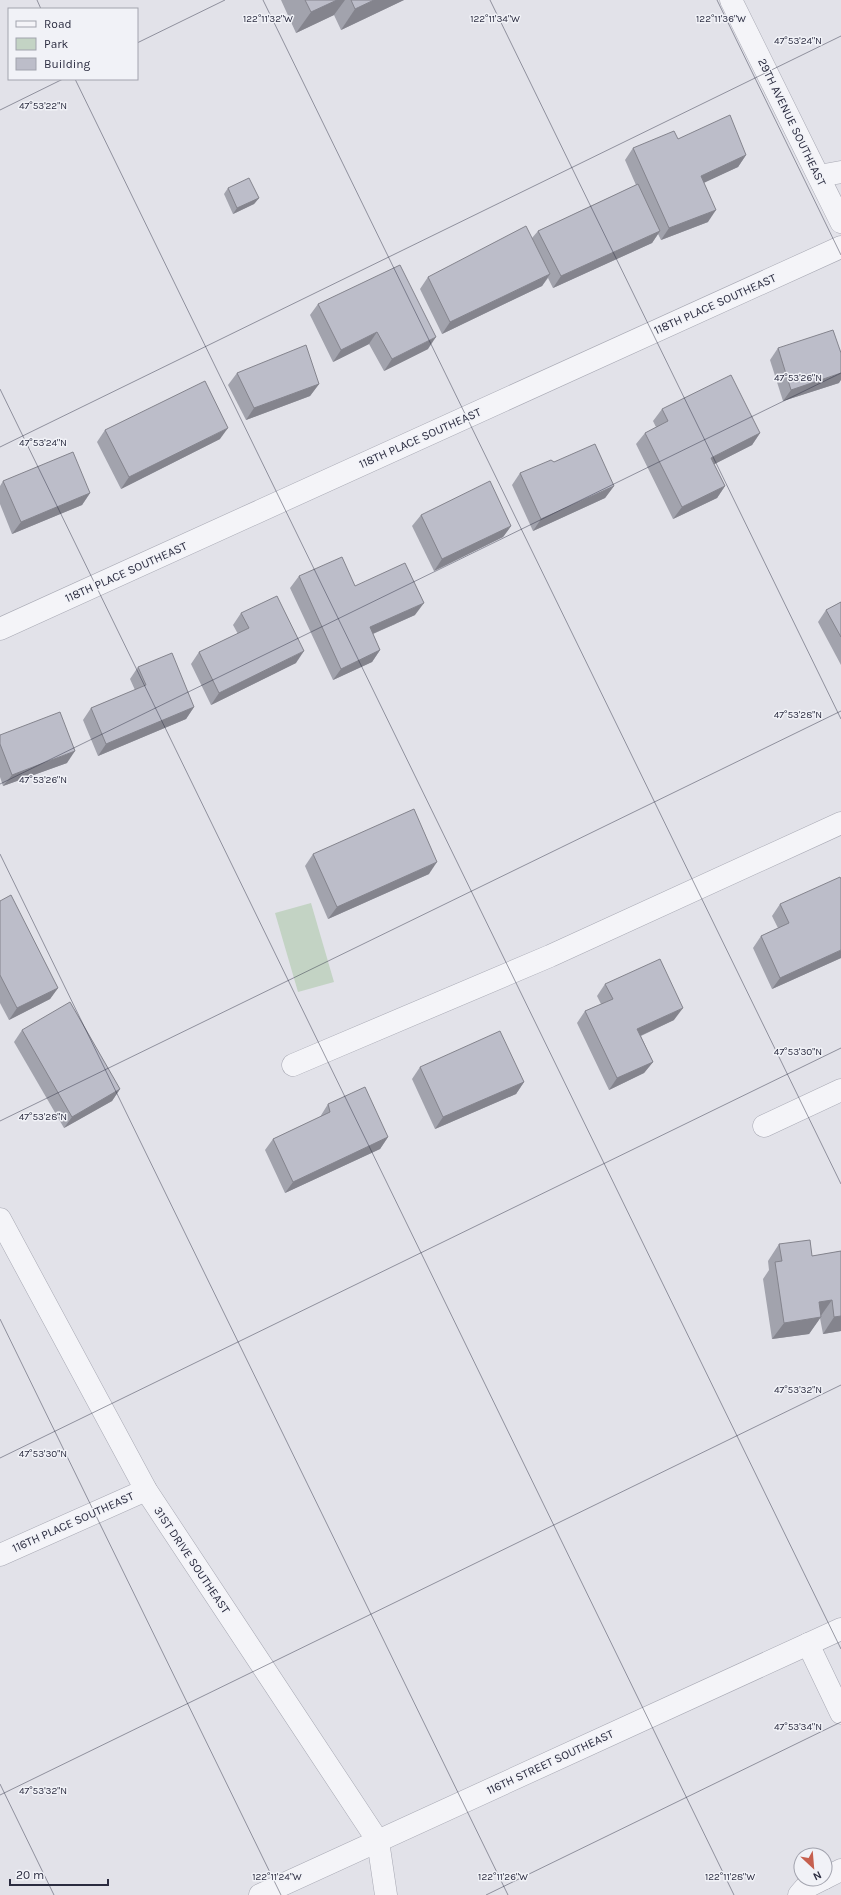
<svg xmlns="http://www.w3.org/2000/svg" width="841" height="1895" viewBox="0 0 841 1895" font-family="Karla,sans-serif">
<rect width="100%" height="100%" fill="#e2e2e9"/>
<polygon fill="#c3d3c4" points="311,903 334,982 298,992 275,913"/>
<g fill="none" stroke-linecap="round" stroke-linejoin="round">
<defs>
<g id="minor">
<polyline points="731,0 841,222"/>
<polyline points="819,176 841,172"/>
<polyline points="0,629 841,247"/>
<polyline points="293,1065 550,956 841,823"/>
<polyline points="764,1126 841,1090"/>
<polyline points="0,1219 146,1490 378,1841 386,1895"/>
<polyline points="0,1555 146,1490"/>
<polyline points="808,1644 841,1713"/>
<polyline points="825,1878 841,1870"/>
<polyline points="260,1895 841,1629"/>
<polyline points="799,1895 805,1888 823,1879"/>
</g>
</defs>
<use href="#minor" stroke="#a7a8b3" stroke-width="23"/>
<use href="#minor" stroke="#f4f4f8" stroke-width="22"/>
</g>
<g fill="#a2a3ad">
<polygon points="281,0 404,0 341,30 334,15 296,33"/>
<polygon points="678,139 746,155 738,167 704,182 708,222 661,240 658,234 652,243 553,288 548,278 542,286 442,334 420,289 428,277 532,238 538,231 636,185 625,160 633,148"/>
<polygon points="228,188 259,198 254,204 233,214 224,194"/>
<polygon points="318,304 428,349 384,371 369,344 333,362 310,315"/>
<polygon points="778,348 839,383 783,401 770,360"/>
<polygon points="237,373 319,384 310,396 246,420 228,385"/>
<polygon points="662,409 760,433 752,445 714,464 725,486 717,498 673,519 636,444 645,433 656,427 653,421"/>
<polygon points="105,430 220,439 121,489 97,442"/>
<polygon points="554,462 614,486 605,498 533,531 512,485 520,473"/>
<polygon points="3,481 90,493 82,505 12,534 0,504 0,486"/>
<polygon points="421,515 511,526 503,537 434,571 412,526"/>
<polygon points="299,576 355,586 415,615 373,634 380,650 372,662 333,680 290,588"/>
<polygon points="841,602 841,665 818,622 826,610"/>
<polygon points="241,613 296,663 211,705 191,664 199,652 238,634 233,625"/>
<polygon points="138,667 194,707 186,719 98,756 83,720 91,708 135,690 130,679"/>
<polygon points="0,735 67,763 3,786 0,777"/>
<polygon points="313,854 429,874 328,919 305,866"/>
<polygon points="0,901 58,988 50,999 9,1020 0,1003"/>
<polygon points="780,904 841,958 772,989 753,948 761,936 778,928 772,916"/>
<polygon points="605,984 674,1020 641,1036 653,1062 644,1073 609,1090 577,1023 585,1011 601,1004 597,996"/>
<polygon points="22,1030 120,1089 112,1101 64,1128 14,1042"/>
<polygon points="420,1067 524,1082 516,1094 435,1129 412,1079"/>
<polygon points="328,1104 388,1137 380,1149 285,1193 265,1150 273,1139 320,1117"/>
<polygon points="779,1244 812,1256 841,1251 841,1331 823,1334 820,1318 809,1334 772,1339 763,1279 769,1270 768,1261"/>
</g>
<g fill="#84848d">
<polygon points="337,0 345,0 334,15 296,33 311,12"/>
<polygon points="374,0 404,0 341,30 355,9"/>
<polygon points="746,155 738,167 693,188 701,176"/>
<polygon points="259,198 254,204 233,214 237,208"/>
<polygon points="716,210 708,222 661,240 669,228"/>
<polygon points="660,231 652,243 553,288 561,276"/>
<polygon points="550,274 542,286 442,334 450,322"/>
<polygon points="377,332 369,344 333,362 341,350"/>
<polygon points="436,337 428,349 384,371 392,359"/>
<polygon points="841,373 841,380 839,383 783,401 791,390"/>
<polygon points="319,384 310,396 246,420 254,408"/>
<polygon points="228,428 220,439 121,489 129,477"/>
<polygon points="760,433 752,445 703,470 711,458"/>
<polygon points="614,486 605,498 533,531 541,519"/>
<polygon points="725,486 717,498 673,519 682,507"/>
<polygon points="90,493 82,505 12,534 21,522"/>
<polygon points="511,526 503,537 434,571 442,559"/>
<polygon points="424,603 415,615 361,639 370,627"/>
<polygon points="380,650 372,662 333,680 341,669"/>
<polygon points="304,651 296,663 211,705 219,693"/>
<polygon points="194,707 186,719 98,756 106,744"/>
<polygon points="75,751 67,763 3,786 12,775"/>
<polygon points="437,862 429,874 328,919 337,907"/>
<polygon points="841,950 841,958 772,989 780,978"/>
<polygon points="58,988 50,999 9,1020 17,1008"/>
<polygon points="683,1008 674,1020 629,1041 637,1029"/>
<polygon points="653,1062 644,1073 609,1090 617,1078"/>
<polygon points="524,1082 516,1094 435,1129 443,1117"/>
<polygon points="120,1089 112,1101 64,1128 72,1117"/>
<polygon points="388,1137 380,1149 285,1193 293,1182"/>
<polygon points="832,1300 820,1317 819,1302"/>
<polygon points="841,1316 841,1331 823,1334 834,1317"/>
<polygon points="821,1317 809,1334 772,1339 784,1323"/>
</g>
<g fill="#bcbdc9" stroke="#84848d">
<polygon points="305,0 337,0 311,12"/>
<polygon points="351,0 374,0 355,9"/>
<polygon points="730,115 746,155 701,176 716,210 669,228 633,148 674,131 678,139"/>
<polygon points="249,178 259,198 237,208 228,188"/>
<polygon points="638,184 660,231 561,276 538,231"/>
<polygon points="526,226 550,274 450,322 428,277"/>
<polygon points="400,265 436,337 392,359 377,332 341,350 318,304"/>
<polygon points="833,330 841,353 841,373 791,390 778,348"/>
<polygon points="306,345 319,384 254,408 237,373"/>
<polygon points="731,375 760,433 711,458 725,486 682,507 645,433 668,421 662,409"/>
<polygon points="205,381 228,428 129,477 105,430"/>
<polygon points="595,444 614,486 541,519 520,473 551,460 554,462"/>
<polygon points="73,452 90,493 21,522 3,481"/>
<polygon points="490,481 511,526 442,559 421,515"/>
<polygon points="342,557 355,586 405,563 424,603 370,627 380,650 341,669 299,576"/>
<polygon points="277,596 304,651 219,693 199,652 249,628 241,613"/>
<polygon points="841,602 841,637 826,610"/>
<polygon points="172,653 194,707 106,744 91,708 146,685 138,667"/>
<polygon points="60,712 75,751 12,775 0,744 0,735"/>
<polygon points="414,809 437,862 337,907 313,854"/>
<polygon points="840,877 841,879 841,950 780,978 761,936 789,923 780,904"/>
<polygon points="11,895 58,988 17,1008 0,975 0,901"/>
<polygon points="660,959 683,1008 637,1029 653,1062 617,1078 585,1011 613,999 605,984"/>
<polygon points="70,1002 120,1089 72,1117 22,1030"/>
<polygon points="500,1031 524,1082 443,1117 420,1067"/>
<polygon points="365,1087 388,1137 293,1182 273,1139 330,1112 328,1104"/>
<polygon points="810,1240 812,1256 841,1251 841,1316 834,1317 832,1300 819,1302 821,1317 784,1323 775,1262 782,1261 779,1244"/>
</g>
<path fill="none" stroke="#2b2c40" stroke-width="1" stroke-opacity="0.45" d="M37,0L41,9M263,0L841,1184M490,0L841,719M717,0L841,255M137,43L225,0M75,79L841,1649M0,110L63,79M0,389L734,1895M0,447L841,36M0,784L841,373M0,854L508,1895M0,1121L841,711M0,1319L281,1895M0,1458L841,1048M0,1784L54,1895M0,1795L841,1385M486,1895L841,1722"/>
<g text-anchor="middle" dominant-baseline="central" stroke-width="3" stroke-linejoin="round" paint-order="stroke">
<g font-size="12" fill="#2b2c40" stroke="#f1f2f7">
<text transform="translate(792 122) rotate(64)">29TH AVENUE SOUTHEAST</text>
<text transform="translate(715 304) rotate(-24)">118TH PLACE SOUTHEAST</text>
<text transform="translate(420 438) rotate(-24)">118TH PLACE SOUTHEAST</text>
<text transform="translate(126 572) rotate(-24)">118TH PLACE SOUTHEAST</text>
<text transform="translate(73 1522) rotate(-24)">116TH PLACE SOUTHEAST</text>
<text transform="translate(192 1560) rotate(56)">31ST DRIVE SOUTHEAST</text>
<text transform="translate(550 1762) rotate(-25)">116TH STREET SOUTHEAST</text>
</g>
</g>
<g font-size="10" text-anchor="middle" fill="#2b2c40" stroke="#f1f2f7" stroke-width="3" stroke-linejoin="round" paint-order="stroke">
<text x="721" y="22">122°11'36"W</text>
<text x="268" y="22">122°11'32"W</text>
<text x="495" y="22">122°11'34"W</text>
<text x="798" y="44">47°53'24"N</text>
<text x="43" y="109">47°53'22"N</text>
<text x="798" y="381">47°53'26"N</text>
<text x="43" y="446">47°53'24"N</text>
<text x="798" y="718">47°53'28"N</text>
<text x="43" y="783">47°53'26"N</text>
<text x="798" y="1055">47°53'30"N</text>
<text x="43" y="1120">47°53'28"N</text>
<text x="798" y="1393">47°53'32"N</text>
<text x="43" y="1457">47°53'30"N</text>
<text x="798" y="1730">47°53'34"N</text>
<text x="43" y="1794">47°53'32"N</text>
<text x="277" y="1880">122°11'24"W</text>
<text x="503" y="1880">122°11'26"W</text>
<text x="730" y="1880">122°11'28"W</text>
</g>
<rect x="8" y="8" width="130" height="72" fill="#f1f2f7" stroke="#a2a3ae"/>
<rect x="16" y="21" width="20" height="6" fill="#f4f4f8" stroke="#a2a3ae"/>
<text x="44" y="28" font-size="12" fill="#2b2c40">Road</text>
<rect x="16" y="38" width="20" height="12" fill="#c3d3c4" stroke="#a2a3ae"/>
<text x="44" y="48" font-size="12" fill="#2b2c40">Park</text>
<rect x="16" y="58" width="20" height="12" fill="#bcbdc9" stroke="#a2a3ae"/>
<text x="44" y="68" font-size="12" fill="#2b2c40">Building</text>
<g transform="translate(813 1867) rotate(154)"><circle r="19" fill="#f1f2f7" stroke="#a2a3ae"/>
<path d="M0-3L7 15L0 10L-7 15Z" fill="#c6604f"/>
<text y="-6" font-size="11" font-weight="bold" text-anchor="middle" fill="#2b2c40">N</text>
</g>
<path d="M10 1879v6h98v-6" fill="none" stroke="#2b2c40" stroke-width="2"/>
<text x="16" y="1879" font-size="12" fill="#2b2c40" stroke="#f1f2f7" stroke-width="3" paint-order="stroke">20 m</text>
</svg>
